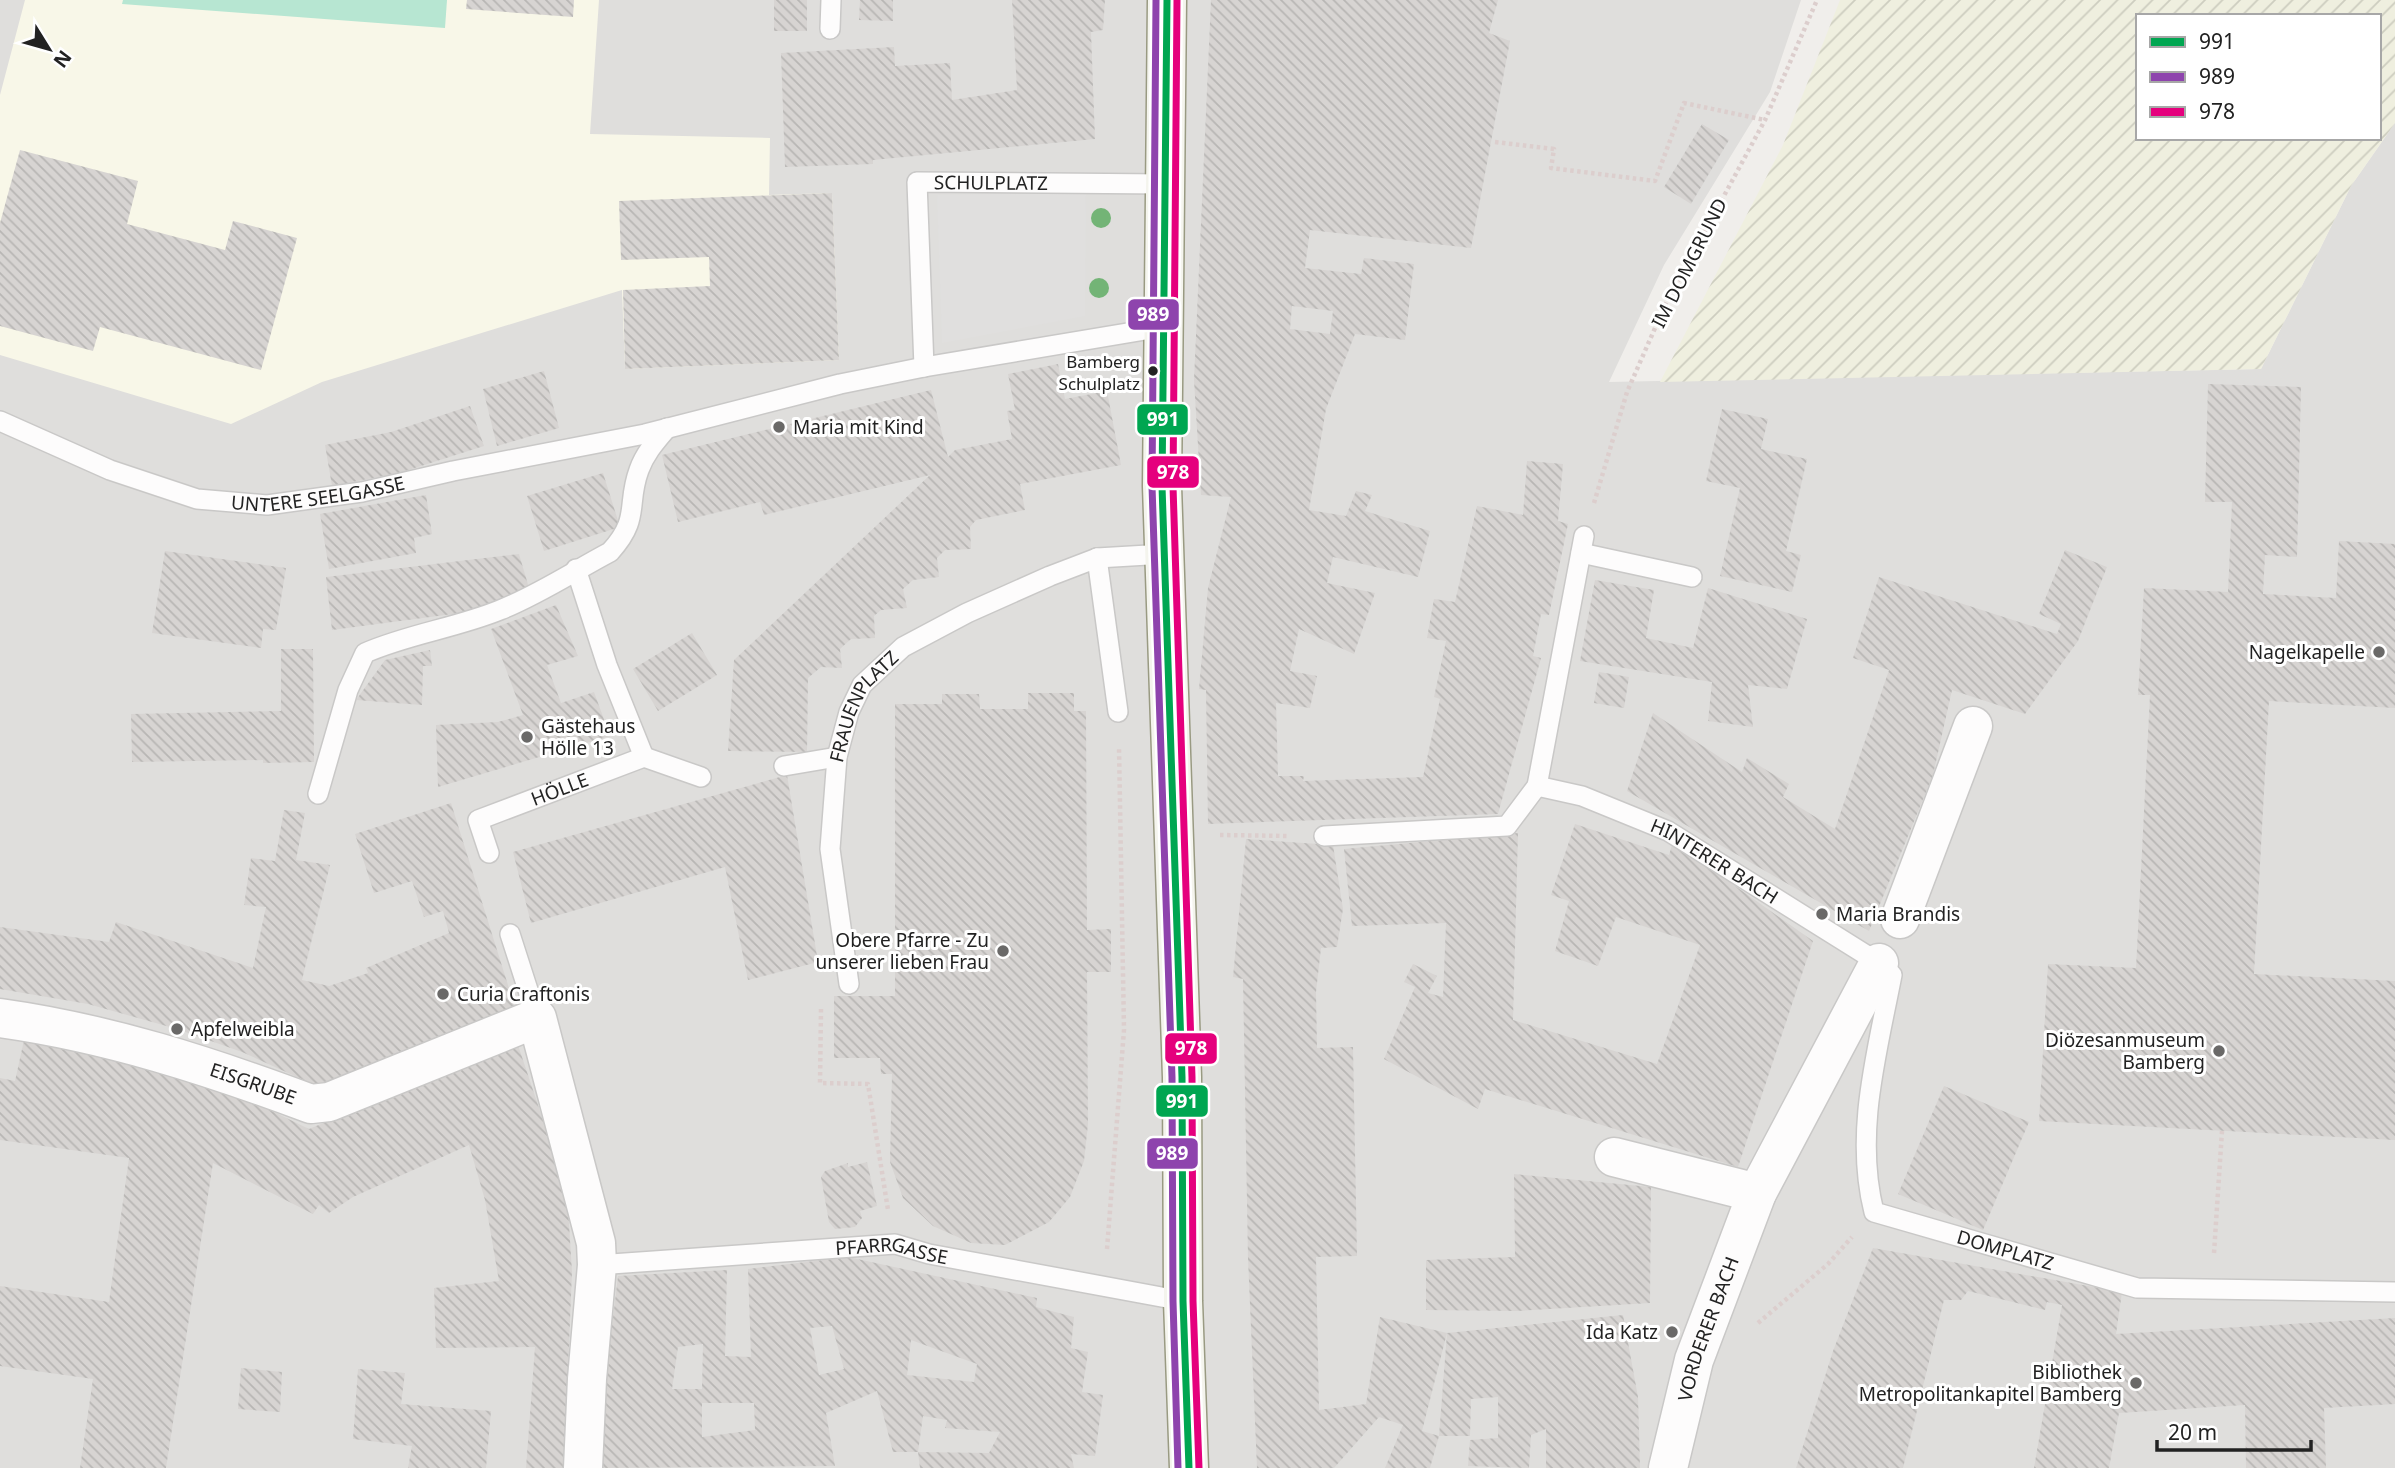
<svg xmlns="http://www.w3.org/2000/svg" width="2395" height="1468" viewBox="0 0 2395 1468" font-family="'Noto Sans',sans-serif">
<defs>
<pattern id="farmland-furrows" width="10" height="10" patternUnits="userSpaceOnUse" patternTransform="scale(1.75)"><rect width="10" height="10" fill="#efefdf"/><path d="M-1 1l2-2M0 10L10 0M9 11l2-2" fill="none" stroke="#cdcdbf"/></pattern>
<pattern id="building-back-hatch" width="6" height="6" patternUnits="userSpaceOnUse" patternTransform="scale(1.75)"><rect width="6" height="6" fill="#d7d4d2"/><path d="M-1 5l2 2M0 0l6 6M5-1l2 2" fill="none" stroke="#b8b6b4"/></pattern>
</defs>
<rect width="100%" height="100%" fill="#f0eeeb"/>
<polygon fill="#dfdedc" points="0,0 1801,0 1770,92 1664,265 1609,382 2261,369 2351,186 2395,123 2395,1468 0,1468"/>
<polygon fill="#f8f7e8" points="25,0 599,0 590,134 770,138 769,195 832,193 839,360 625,369 622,290 322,382 231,424 0,355 0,95"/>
<path fill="url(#farmland-furrows)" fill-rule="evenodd" d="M1840,0H2395V123L2351,186L2261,369L1660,382L1783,145ZM2138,16H2379V138H2138Z"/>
<polygon fill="#b7e6d2" points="123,0 447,0 445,28 122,4"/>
<polygon fill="#e0dfde" points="1086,193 1085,316 942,343 937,195"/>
<g fill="url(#building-back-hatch)" fill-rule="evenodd">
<polygon points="467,0 574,0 573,17 466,9"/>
<rect x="774" y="0" width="33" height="31"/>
<polygon points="860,0 893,0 893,21 859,20"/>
<polygon points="1012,0 1105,0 1103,30 1091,32 1095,139 873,160 873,164 785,167 781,53 894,47 895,66 950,63 952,100 1017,90"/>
<path d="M1211,0H1498L1489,33L1510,41L1471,248L1310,230L1305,268L1361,274L1364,258L1414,264L1405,340L1355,334L1326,409L1309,510L1346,516L1356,491L1372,495L1365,511L1430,531L1418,577L1333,557L1327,583L1375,593L1354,654L1299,629L1290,671L1317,676L1310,708L1276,703L1278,776H1304L1303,781L1423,777L1440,699L1434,697L1446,641L1427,638L1434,599L1455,602L1477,506L1523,515L1527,461L1563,464L1558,521L1568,524L1549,615L1541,614L1533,656L1541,658L1498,814L1208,824L1206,690L1199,689L1208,588L1231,497L1201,495L1194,380ZM1292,306L1333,311L1330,334L1290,329Z"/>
<polygon points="1702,124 1729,140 1691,204 1664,187"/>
<polygon points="20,150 138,181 127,224 225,250 233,221 297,238 261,370 100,327 93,351 0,326 0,223"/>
<polygon points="832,193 839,360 625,369 623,290 710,286 709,257 621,260 619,201"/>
<polygon points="1058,364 1065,399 1107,391 1121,465 1020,484 1025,510 976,520 970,527 971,549 945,550 937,558 939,577 913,580 903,589 907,608 881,610 874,616 875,638 851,639 840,649 842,668 821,667 808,678 807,752 728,751 734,660 930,475 764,515 760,502 678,522 662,455 931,390 948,457 955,450 1012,439 1007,411 1015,410 1008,374"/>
<polygon points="544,371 559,428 497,446 483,389"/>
<polygon points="2208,384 2301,387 2297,557 2265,555 2263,594 2336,598 2339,541 2395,544 2395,708 2269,701 2254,974 2395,981 2395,1140 2039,1121 2048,964 2136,968 2150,695 2138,695 2144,588 2228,592 2232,502 2205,502"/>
<polygon points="470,406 484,446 399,473 332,486 325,445 391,432"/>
<polygon points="1722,409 1768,419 1761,449 1807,459 1786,551 1801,555 1792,592 1720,576 1740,488 1706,481"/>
<polygon points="603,473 620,527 544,551 527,496"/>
<polygon points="426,495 432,534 414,538 416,553 329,569 320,514"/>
<polygon points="2065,550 2107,567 2078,641 2025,714 1952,690 1933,775 1869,931 1627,791 1653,713 1742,772 1747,758 1789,784 1783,797 1835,829 1889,670 1853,658 1879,577 2057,634 2061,624 2039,614"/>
<polygon points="165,551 286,568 276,630 263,629 261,648 152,633"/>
<polygon points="519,554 529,588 468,612 332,630 326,577"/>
<polygon points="1595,580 1654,590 1646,638 1693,648 1708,588 1807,619 1787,689 1748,685 1753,727 1708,721 1712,682 1580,661"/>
<polygon points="556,605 578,656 547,665 561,703 594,692 610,736 438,787 436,725 498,722 523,715 491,629"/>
<polygon points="692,633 717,675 658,711 633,669"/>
<polygon points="281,649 313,649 314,762 263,763 263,760 132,762 131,714 281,711"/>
<polygon points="430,650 432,666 423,666 422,705 356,700 385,660"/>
<polygon points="1599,672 1629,677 1624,708 1594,703"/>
<polygon points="1028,693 1074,693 1074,711 1086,711 1087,930 1111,929 1111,972 1087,972 1088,1124 1084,1161 1070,1197 1049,1222 1005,1245 971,1243 933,1226 903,1198 890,1162 892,1074 881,1074 880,1058 834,1058 834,996 895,996 895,704 942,704 942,694 979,694 980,709 1028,709"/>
<polygon points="787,775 818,962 748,980 725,867 531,923 513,852"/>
<polygon points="451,803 517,1014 319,1087 242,1052 177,1029 88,1004 0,989 0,927 109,942 116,922 253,968 266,907 244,905 251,858 275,861 284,810 305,813 296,860 330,865 302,980 329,986 368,973 366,968 449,933 443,911 424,917 412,881 374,893 355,834"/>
<polygon points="1575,824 1669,855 1673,842 1813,941 1738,1167 1485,1089 1478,1109 1384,1059 1415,987 1404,982 1413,964 1437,976 1428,993 1443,997 1446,923 1352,926 1344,849 1518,833 1513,1020 1657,1064 1700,945 1616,917 1598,966 1555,951 1569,901 1551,895"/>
<polygon points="1246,839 1333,845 1343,909 1337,947 1321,948 1316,992 1317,1048 1353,1047 1357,1256 1316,1257 1319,1410 1366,1404 1380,1317 1447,1333 1623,1315 1638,1397 1640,1468 1546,1468 1546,1429 1531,1435 1529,1468 1468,1466 1470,1440 1498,1438 1498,1397 1471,1399 1470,1436 1439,1436 1447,1333 1422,1431 1439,1436 1430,1468 1385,1468 1403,1425 1379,1417 1334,1468 1257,1468 1248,1258 1243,979 1233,977"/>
<polygon points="24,1040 229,1085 227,1089 309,1129 517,1042 567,1192 572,1272 564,1468 526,1468 535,1347 436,1348 434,1288 499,1281 485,1200 469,1145 353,1197 329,1213 319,1205 313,1214 213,1163 166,1468 80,1468 93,1379 0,1366 0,1286 109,1302 129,1158 0,1140 0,1078 15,1081"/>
<polygon points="1944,1086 2029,1122 1983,1230 1898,1194"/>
<polygon points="867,1162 877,1206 860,1211 862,1218 855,1227 835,1229 829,1222 821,1177 825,1171 848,1163 848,1167"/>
<polygon points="1514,1174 1651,1187 1650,1303 1517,1311 1426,1310 1426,1260 1515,1257"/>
<polygon points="1873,1248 2122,1292 2116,1334 2395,1318 2395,1404 2324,1408 2326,1468 2246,1468 2245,1405 2119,1413 2109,1468 2034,1468 2062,1305 2047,1302 2045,1310 1968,1291 1961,1300 1944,1300 1903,1468 1796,1468 1833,1351"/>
<path d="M848,1257L1037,1298L1036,1307L1074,1317L1071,1348L1088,1352L1082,1392L1103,1395L1095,1456L1071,1454L1074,1468H920L918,1452L989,1453L1000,1432L945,1428L947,1420L923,1416L918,1452H893L877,1391L826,1413L835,1466L595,1468L618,1276L727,1270L725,1356L751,1357L748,1269ZM832,1326L844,1369L819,1375L810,1328ZM911,1340L977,1364L974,1382L907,1375ZM703,1344L702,1389H672L678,1347ZM702,1403H754L755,1430L702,1437Z"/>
<polygon points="241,1368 282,1372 280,1412 238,1409"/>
<polygon points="358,1369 405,1373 401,1404 491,1411 486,1468 408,1468 412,1446 353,1439"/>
</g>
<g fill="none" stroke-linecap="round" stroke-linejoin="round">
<defs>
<g id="lane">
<polyline points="830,29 831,0"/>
<path id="s1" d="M924,367L917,182L1166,184"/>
<path id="s2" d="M0,421L110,470L197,499L267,505L362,492L453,471L645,434L840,384L924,367L1163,327"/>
<polyline points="1581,553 1692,577"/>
<polyline points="1097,558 1118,712"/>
<polyline points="576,569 607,665 644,757"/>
<polyline points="644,757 701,777"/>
<polyline points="784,766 837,757"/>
<path id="s3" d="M1537,786L1582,796L1668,831L1879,963L1892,975C1877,1053 1854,1133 1874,1212L2137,1288L2395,1292"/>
<path d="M318,794L348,690L365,653C408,634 456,628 500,610C538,595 574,571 610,552C641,518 626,505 639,470C645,453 656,441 667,428"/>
<polyline points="1324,836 1507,826 1537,786 1584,536"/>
<path id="s4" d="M489,853L478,820L644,757"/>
<polyline points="510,934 537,1018"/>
<path id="s5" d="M849,984L830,849L837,757L849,712L862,685L903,647L967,613L1050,576L1097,558L1165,554"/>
<path id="s6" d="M597,1265L895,1244L929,1254L1183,1301"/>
</g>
<g id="street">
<polyline points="1900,919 1973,726"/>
<path id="s7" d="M0,1018C108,1033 209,1066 311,1104L329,1102L537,1018L596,1243L597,1265L587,1379L583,1468"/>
<polyline points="1614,1157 1757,1193"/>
<path id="s8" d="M1668,1468L1694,1360L1757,1193L1879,963"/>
</g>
<polyline id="secondary" points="1167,0 1162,486 1182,1077 1183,1301 1189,1468"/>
</defs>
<use href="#lane" stroke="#c9c8c7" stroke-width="22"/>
<use href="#street" stroke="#c9c8c7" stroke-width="41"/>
<use href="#secondary" stroke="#999a82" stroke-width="41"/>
<g stroke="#dccecd" stroke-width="4.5" stroke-dasharray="3.5 3.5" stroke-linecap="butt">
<polyline points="1495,142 1554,149 1551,168 1655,181 1684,103 1765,120"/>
<polyline points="1594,503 1627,392 1666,303 1765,120 1817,0"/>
<polyline points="1220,835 1288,836"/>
<polyline points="821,1009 820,1083 868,1084 888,1210"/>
<polyline points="1107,1249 1124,1030 1119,747"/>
<polyline points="2214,1253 2222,1131"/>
<polyline points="1758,1323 1828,1264 1852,1237"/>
</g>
<use href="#lane" stroke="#fdfcfc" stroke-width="19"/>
<use href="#street" stroke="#fdfcfc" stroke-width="38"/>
<use href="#secondary" stroke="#f4f4ed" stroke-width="38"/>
<defs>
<polyline id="bus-1" points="1167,0 1162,486 1182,1077 1183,1301 1189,1468"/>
<polyline id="bus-2" points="1156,0 1152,486 1172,1077 1173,1301 1178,1468"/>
<polyline id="bus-3" points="1177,0 1173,486 1192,1077 1193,1301 1199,1468"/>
</defs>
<use href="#bus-1" stroke="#fff" stroke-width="12"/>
<use href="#bus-2" stroke="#fff" stroke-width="12"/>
<use href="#bus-3" stroke="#fff" stroke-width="12"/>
<use href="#bus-1" stroke="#00a651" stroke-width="7"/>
<use href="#bus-2" stroke="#8e44ad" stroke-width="7"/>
<use href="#bus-3" stroke="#e5007d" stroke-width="7"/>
</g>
<g fill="#73b476">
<circle cx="1101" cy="218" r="10"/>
<circle cx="1099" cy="288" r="10"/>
</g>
<circle fill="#222" stroke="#fff" stroke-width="2.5" cx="1153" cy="371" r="6"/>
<g fill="#6a6968" stroke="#fff" stroke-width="2.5">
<circle cx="779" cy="427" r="7"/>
<circle cx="2379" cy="652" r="7"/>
<circle cx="527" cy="737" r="7"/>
<circle cx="1822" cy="914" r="7"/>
<circle cx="1003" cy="951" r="7"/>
<circle cx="443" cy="994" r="7"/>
<circle cx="177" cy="1029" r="7"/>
<circle cx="2219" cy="1051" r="7"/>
<circle cx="1672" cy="1332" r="7"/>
<circle cx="2136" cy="1383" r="7"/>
</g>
<g text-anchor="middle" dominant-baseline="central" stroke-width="6" stroke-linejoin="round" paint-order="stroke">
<g font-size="17" fill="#222" stroke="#fff" text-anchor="end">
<text x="1140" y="361">Bamberg<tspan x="1140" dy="22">Schulplatz</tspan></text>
</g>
<g font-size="19" fill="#222" stroke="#fff">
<text stroke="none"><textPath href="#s1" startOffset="259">SCHULPLATZ</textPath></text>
<text transform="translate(1689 263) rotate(-63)">IM DOMGRUND</text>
<text stroke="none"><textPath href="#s2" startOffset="334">UNTERE SEELGASSE</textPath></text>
<text stroke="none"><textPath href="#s5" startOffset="287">FRAUENPLATZ</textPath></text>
<text stroke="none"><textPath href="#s4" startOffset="122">HÖLLE</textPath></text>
<text stroke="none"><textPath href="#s3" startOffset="194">HINTERER BACH</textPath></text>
<text stroke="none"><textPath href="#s7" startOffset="262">EISGRUBE</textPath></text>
<text stroke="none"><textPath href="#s3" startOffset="782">DOMPLATZ</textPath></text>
<text stroke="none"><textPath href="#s6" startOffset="296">PFARRGASSE</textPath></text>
<text stroke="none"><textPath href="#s8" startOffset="145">VORDERER BACH</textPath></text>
</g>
<g font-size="19" fill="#222" stroke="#fff" text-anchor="start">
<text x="793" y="427">Maria mit Kind</text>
<text x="2365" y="652" text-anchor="end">Nagelkapelle</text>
<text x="541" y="726">Gästehaus<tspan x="541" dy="22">Hölle 13</tspan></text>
<text x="1836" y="914">Maria Brandis</text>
<text x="989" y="940" text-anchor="end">Obere Pfarre - Zu<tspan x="989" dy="22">unserer lieben Frau</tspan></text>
<text x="457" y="994">Curia Craftonis</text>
<text x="191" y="1029">Apfelweibla</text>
<text x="2205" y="1040" text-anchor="end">Diözesanmuseum<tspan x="2205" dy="22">Bamberg</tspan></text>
<text x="1658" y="1332" text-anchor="end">Ida Katz</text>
<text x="2122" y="1372" text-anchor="end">Bibliothek<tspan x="2122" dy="22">Metropolitankapitel Bamberg</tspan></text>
</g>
</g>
<g stroke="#fff" stroke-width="2.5">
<rect x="1127" y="298" width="53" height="33" rx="7" fill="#8e44ad"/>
<rect x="1136" y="403" width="53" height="33" rx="7" fill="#00a651"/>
<rect x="1146" y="455" width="54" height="34" rx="7" fill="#e5007d"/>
<rect x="1164" y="1032" width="54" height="33" rx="7" fill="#e5007d"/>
<rect x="1155" y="1084" width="54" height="34" rx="7" fill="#00a651"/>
<rect x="1146" y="1137" width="53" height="33" rx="7" fill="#8e44ad"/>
</g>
<g font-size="19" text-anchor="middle" font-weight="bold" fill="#fff">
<text x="1153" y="321">989</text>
<text x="1163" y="426">991</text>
<text x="1173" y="479">978</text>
<text x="1191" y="1055">978</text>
<text x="1182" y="1108">991</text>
<text x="1172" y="1160">989</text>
</g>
<rect x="2136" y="14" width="245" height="126" fill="#ffffff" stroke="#a7a7a7" stroke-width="2"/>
<rect x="2150" y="37" width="35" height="10" fill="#00a651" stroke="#a7a7a7" stroke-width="2"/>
<text x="2199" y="49" font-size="21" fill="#222222">991</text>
<rect x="2150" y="72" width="35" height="10" fill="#8e44ad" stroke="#a7a7a7" stroke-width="2"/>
<text x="2199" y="84" font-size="21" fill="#222222">989</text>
<rect x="2150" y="107" width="35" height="10" fill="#e5007d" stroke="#a7a7a7" stroke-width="2"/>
<text x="2199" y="119" font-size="21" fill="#222222">978</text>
<g transform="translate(49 49) rotate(127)" stroke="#ffffff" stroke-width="5" paint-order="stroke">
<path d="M0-5L12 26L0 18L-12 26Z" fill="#222222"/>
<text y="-10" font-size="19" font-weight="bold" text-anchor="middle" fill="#222222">N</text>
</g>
<path d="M2157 1440v10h154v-10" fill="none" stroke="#222222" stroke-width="3.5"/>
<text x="2168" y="1440" font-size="21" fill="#222222" stroke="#ffffff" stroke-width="5" paint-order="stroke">20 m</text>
</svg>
